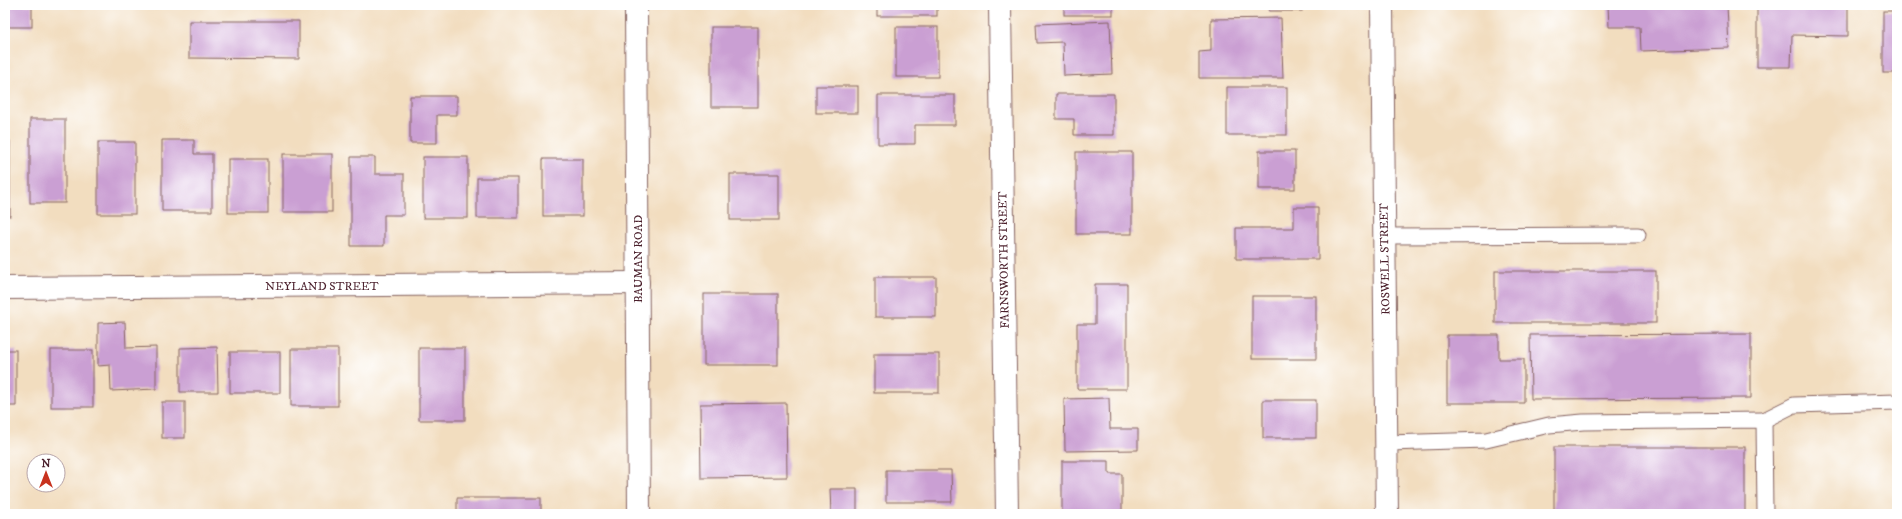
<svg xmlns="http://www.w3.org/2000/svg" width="1902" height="519" viewBox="0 0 1902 519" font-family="'IM FELL DW Pica',serif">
<rect width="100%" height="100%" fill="#fff"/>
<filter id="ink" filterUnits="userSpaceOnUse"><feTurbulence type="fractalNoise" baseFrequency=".025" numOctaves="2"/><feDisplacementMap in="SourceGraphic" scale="8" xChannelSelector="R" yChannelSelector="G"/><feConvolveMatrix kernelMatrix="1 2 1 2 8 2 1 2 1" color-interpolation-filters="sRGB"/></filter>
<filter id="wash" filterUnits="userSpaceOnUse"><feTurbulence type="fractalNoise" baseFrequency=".012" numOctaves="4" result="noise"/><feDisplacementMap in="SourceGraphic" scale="16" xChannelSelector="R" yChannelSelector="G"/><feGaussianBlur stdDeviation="0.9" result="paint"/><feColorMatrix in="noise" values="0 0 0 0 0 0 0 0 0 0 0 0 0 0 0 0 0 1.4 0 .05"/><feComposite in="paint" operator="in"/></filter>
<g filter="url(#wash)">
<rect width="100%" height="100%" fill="#f2ddbf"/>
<g id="blocks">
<g fill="#ca9fd3">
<rect x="5" y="5" width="27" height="22"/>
<rect x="877" y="5" width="60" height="11"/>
<rect x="1064" y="5" width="49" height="10"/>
<rect x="1269" y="5" width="33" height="6"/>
<polygon points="1608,5 1727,5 1729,48 1641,51 1640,27 1609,27"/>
<polygon points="1757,5 1848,5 1848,36 1792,35 1791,67 1757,67"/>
<rect x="1883" y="11" width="14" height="62"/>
<polygon points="1281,18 1283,78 1199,78 1199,52 1211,51 1211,19"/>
<polygon points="189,21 299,21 299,59 189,58"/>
<polygon points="1110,21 1112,74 1064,76 1063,42 1037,43 1036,24"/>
<rect x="711" y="27" width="47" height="80"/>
<rect x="896" y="27" width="42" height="50"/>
<rect x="816" y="86" width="42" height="27"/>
<rect x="1227" y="87" width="60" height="48"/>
<polygon points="1056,94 1114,94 1114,135 1074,135 1074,119 1056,119"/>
<polygon points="878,95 955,95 955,125 915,125 915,144 878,144"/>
<polygon points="410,96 457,96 457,115 437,115 437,143 410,143"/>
<rect x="30" y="119" width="35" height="84"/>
<polygon points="162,140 194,140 194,154 212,154 212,211 162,211"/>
<rect x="5" y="141" width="5" height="75"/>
<rect x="98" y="142" width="37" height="72"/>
<rect x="1259" y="151" width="36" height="38"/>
<rect x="1076" y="152" width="56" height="82"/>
<rect x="283" y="154" width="49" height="58"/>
<polygon points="351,157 375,157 375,174 404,174 404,215 384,215 384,246 351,246"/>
<rect x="423" y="157" width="45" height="61"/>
<rect x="228" y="159" width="40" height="54"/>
<rect x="543" y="159" width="40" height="57"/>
<rect x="730" y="174" width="49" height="46"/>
<rect x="477" y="178" width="41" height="40"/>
<polygon points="1294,207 1318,207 1318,259 1236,259 1236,228 1294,228"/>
<rect x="1495" y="271" width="161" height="52"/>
<rect x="875" y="277" width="61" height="40"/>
<polygon points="1095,284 1127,284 1127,389 1077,389 1077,324 1095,324"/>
<rect x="704" y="294" width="74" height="71"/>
<rect x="1252" y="296" width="64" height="63"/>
<polygon points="125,322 126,348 156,347 156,389 111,391 110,365 98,366 98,323"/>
<polygon points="1751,334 1751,398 1531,399 1530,335"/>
<polygon points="1447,335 1499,335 1499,359 1524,359 1524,403 1447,403"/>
<polygon points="217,347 218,392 180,392 180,348"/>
<rect x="419" y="348" width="46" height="72"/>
<rect x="291" y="349" width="47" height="57"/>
<rect x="5" y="350" width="11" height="56"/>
<rect x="51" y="350" width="42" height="57"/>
<rect x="230" y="352" width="50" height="41"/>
<rect x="874" y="354" width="65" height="39"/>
<polygon points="1109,398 1110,429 1138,429 1138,450 1065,451 1064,399"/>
<rect x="1263" y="400" width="53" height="38"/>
<rect x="162" y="402" width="23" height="36"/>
<polygon points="786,403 787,477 701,478 700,404"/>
<rect x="1554" y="447" width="191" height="65"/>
<polygon points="1062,461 1109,461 1109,474 1122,474 1122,513 1062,513"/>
<polygon points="886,470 951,470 952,502 886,502"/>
<polygon points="830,489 857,489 857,514 831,514"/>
<rect x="457" y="498" width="84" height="16"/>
</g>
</g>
</g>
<g filter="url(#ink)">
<use href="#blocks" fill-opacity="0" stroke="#85625f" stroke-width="1"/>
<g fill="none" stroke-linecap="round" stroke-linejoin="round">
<defs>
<g id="lane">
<polyline points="1385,236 1638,235"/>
<polyline points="1764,420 1794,405 1897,402"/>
<polyline points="1388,443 1486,440 1549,425 1583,422 1764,420 1765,514"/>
</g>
<g id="street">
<polyline points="636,5 639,514"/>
<polyline points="1000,5 1007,514"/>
<polyline points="1382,5 1387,514"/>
<polyline points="5,288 638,283"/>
</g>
</defs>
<use href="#lane" stroke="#85625f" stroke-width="17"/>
<use href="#street" stroke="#85625f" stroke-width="24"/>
<use href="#lane" stroke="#fff" stroke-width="15"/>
<use href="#street" stroke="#fff" stroke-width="22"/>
</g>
</g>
<g text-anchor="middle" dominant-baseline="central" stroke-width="4" stroke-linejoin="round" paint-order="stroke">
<g font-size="12" fill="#4a1f2b" stroke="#fff">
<text transform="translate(638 259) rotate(-90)">BAUMAN ROAD</text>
<text transform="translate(1385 259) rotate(-91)">ROSWELL STREET</text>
<text transform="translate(1004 260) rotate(-91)">FARNSWORTH STREET</text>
<text x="322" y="286">NEYLAND STREET</text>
</g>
</g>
<rect width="1902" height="519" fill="none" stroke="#fff" stroke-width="20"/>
<g transform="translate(46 473)"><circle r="19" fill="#ffffff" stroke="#b7a5aa"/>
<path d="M0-3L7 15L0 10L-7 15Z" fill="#c8321e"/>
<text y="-6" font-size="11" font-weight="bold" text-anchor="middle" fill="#4a1f2b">N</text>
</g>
</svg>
